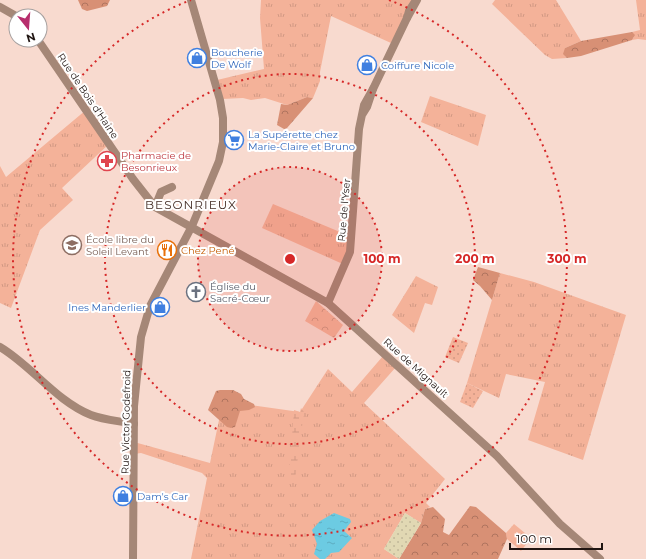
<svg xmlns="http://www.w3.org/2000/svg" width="646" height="559" viewBox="0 0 646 559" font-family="Montserrat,sans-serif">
<defs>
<pattern id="grass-tufts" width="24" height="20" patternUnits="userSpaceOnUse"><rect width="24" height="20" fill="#f4b299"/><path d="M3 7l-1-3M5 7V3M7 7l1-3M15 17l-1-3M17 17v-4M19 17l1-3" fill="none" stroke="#d19883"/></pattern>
<pattern id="forest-crowns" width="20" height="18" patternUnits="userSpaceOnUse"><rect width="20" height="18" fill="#d89075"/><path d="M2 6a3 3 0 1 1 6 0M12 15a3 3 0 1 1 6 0" fill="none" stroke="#af745f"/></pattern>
<pattern id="wetland-marsh" width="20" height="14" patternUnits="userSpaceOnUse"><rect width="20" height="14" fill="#f4b299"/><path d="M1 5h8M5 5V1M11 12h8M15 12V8" fill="none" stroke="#d19883"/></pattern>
<pattern id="sand-dots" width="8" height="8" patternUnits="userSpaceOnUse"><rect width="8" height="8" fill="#e1d8b3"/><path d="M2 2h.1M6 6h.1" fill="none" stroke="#c1b899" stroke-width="1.8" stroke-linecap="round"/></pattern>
<pattern id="park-crowns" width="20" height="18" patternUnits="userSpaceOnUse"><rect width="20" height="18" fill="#f4b299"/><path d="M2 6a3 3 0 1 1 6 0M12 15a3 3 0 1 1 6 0" fill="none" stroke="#d19883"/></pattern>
<pattern id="garden-dots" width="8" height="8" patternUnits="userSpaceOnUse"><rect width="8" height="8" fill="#f4b299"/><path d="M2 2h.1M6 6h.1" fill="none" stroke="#d19883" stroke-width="1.8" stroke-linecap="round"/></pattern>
<pattern id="water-ripples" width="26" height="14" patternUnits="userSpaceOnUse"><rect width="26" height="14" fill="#6ccbe2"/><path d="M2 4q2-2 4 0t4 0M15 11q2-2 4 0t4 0" fill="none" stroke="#5dadc1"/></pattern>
</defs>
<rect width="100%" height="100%" fill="#f8dacf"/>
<g fill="url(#grass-tufts)">
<polygon points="261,0 414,0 391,43 331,16 320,72 320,81 313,98 307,97 287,105 265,98 251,100 243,98 222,99 217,80 264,69 260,18"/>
<polygon points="495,0 556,0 581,41 565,48 565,56 567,58 552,59 545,55 492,4"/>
<polygon points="636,0 646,0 646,40 638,39 632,40 634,37 632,32 640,30"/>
<polygon points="430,96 486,115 478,146 421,122"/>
<polygon points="86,110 109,144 62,188 73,200 40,230 11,308 0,303 0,166 6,177"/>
<polygon points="273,204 352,237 345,265 262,228"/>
<polygon points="500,273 534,282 626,315 583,460 528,440 545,382 506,374 499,398 467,383"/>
<polygon points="416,276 438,287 432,305 425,303 414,333 392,315"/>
<polygon points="383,356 396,367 364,403 445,479 426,503 430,507 425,509 421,523 405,513 384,549 399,559 191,559 207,478 202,473 141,453 134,454 134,442 210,463 223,401 300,412 328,369 352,392"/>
<polygon points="514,524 531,538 521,551 507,539 506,533"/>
</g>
<g fill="url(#forest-crowns)">
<polygon points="78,0 110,0 107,6 87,11 82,9"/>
<polygon points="632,32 635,35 632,40 581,56 567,58 563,54 565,48 581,41"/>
<polygon points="307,97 313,98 287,128 284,129 277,125 281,104 287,105"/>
<polygon points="478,267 500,273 492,300 480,286 473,280"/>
<polygon points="220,390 233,390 241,394 244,399 254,404 255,407 249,410 240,411 235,427 231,428 227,427 208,410 216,391"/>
<polygon points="470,506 476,507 506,533 507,539 498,559 399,559 421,523 425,509 433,507 445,519 443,532 449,535"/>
</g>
<polygon fill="url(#wetland-marsh)" points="301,408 304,412 295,479 291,482 289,478 294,410 300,412"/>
<polygon fill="url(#sand-dots)" points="405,513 421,523 399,559 384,549"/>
<polygon fill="url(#park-crowns)" points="316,301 343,325 334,338 305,321"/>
<g fill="url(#garden-dots)">
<polygon points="453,337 468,343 459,363 445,357"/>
<polygon points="467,383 483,391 473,408 460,402"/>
</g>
<polygon fill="url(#water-ripples)" points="334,513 350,519 351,522 344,531 352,538 339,552 331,553 325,559 320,559 314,554 317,544 312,530 320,521"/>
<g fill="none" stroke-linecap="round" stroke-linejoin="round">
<g stroke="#a58777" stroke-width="8">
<polyline points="416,0 409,11 407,18 417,0"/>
<polyline points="0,7 16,16"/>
<polyline points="38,40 133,179 155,207 328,303 497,456 560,524 600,559"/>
<polyline points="373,89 407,18"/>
<polyline points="155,207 161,192 172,187"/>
<polyline points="328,303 350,252 359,129 364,105 373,89 367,107 362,115"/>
<path d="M0,347C32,366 56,401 91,415C104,420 120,421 134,424"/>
<polyline points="133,559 134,406 141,337 150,306 192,226 219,161 223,142 223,118 220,100 191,0"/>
</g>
</g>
<circle cx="290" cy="259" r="92" fill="#d62828" fill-opacity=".12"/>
<g fill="none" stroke="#d62828" stroke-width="2" stroke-dasharray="2 4">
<circle cx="290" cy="259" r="92"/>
<circle cx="290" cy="259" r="185"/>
<path d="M389 0A277 277 0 1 1 191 0"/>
</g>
<defs>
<symbol id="shop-ring" viewBox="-11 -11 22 22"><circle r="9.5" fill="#fff" stroke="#3f7fe0" stroke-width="1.5"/><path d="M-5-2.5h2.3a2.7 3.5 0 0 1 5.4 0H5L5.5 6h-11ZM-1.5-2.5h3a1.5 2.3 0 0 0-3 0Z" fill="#3f7fe0"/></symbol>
<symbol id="supermarket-ring" viewBox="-11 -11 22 22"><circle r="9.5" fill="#fff" stroke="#3f7fe0" stroke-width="1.5"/><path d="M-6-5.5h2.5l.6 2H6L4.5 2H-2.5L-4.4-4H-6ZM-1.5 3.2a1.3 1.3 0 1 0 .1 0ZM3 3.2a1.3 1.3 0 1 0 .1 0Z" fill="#3f7fe0"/></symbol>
<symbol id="pharmacy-ring" viewBox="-11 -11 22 22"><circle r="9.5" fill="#fff" stroke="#e0444e" stroke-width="1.5"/><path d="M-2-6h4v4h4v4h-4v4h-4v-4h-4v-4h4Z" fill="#e0444e"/></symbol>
<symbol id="school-ring" viewBox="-11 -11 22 22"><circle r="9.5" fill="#fff" stroke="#8d6e63" stroke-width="1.5"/><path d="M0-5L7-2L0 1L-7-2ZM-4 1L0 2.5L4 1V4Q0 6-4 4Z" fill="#8d6e63"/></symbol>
<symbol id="restaurant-ring" viewBox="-11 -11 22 22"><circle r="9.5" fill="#fff" stroke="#e8710a" stroke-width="1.5"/><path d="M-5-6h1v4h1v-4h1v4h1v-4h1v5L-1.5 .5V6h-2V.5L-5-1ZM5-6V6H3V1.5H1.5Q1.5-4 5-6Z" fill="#e8710a"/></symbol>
<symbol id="church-ring" viewBox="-11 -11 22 22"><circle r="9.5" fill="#fff" stroke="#6b7280" stroke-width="1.5"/><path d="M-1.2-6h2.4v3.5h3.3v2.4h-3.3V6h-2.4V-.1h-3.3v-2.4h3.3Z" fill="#6b7280"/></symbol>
</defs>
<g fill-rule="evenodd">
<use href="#shop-ring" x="186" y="47" width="22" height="22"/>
<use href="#shop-ring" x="356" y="54" width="22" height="22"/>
<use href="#supermarket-ring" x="223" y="129" width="22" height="22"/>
<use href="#pharmacy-ring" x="96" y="150" width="22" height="22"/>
<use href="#school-ring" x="61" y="234" width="22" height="22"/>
<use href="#restaurant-ring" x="156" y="239" width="22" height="22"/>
<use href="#church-ring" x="185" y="281" width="22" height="22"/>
<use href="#shop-ring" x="149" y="296" width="22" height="22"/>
<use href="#shop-ring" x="112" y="485" width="22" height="22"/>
</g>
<g text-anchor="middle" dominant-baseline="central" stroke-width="4" stroke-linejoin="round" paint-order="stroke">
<g font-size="10" fill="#366cbe" stroke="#fff" text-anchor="start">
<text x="211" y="52">Boucherie<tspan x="211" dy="12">De Wolf</tspan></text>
<text x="381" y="65">Coiffure Nicole</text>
<text x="248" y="134">La Supérette chez<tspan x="248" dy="12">Marie-Claire et Bruno</tspan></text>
<text x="146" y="307" text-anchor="end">Ines Manderlier</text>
<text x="137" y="496">Dam's Car</text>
</g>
<g font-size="10" fill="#201512" stroke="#fff">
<text transform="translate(88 96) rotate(56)">Rue de Bois d'Haine</text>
<text transform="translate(344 210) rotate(-85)">Rue de l'Yser</text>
<text transform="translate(416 368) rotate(42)">Rue de Mignault</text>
<text transform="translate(126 422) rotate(-89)">Rue Victor Godefroid</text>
</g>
<g font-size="10" fill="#be3a42" stroke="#fff" text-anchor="start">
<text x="121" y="155">Pharmacie de<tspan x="121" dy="12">Besonrieux</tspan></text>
</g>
<g font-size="10" fill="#785e54" stroke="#fff" text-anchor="start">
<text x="86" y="239">École libre du<tspan x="86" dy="12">Soleil Levant</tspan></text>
</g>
<g font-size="10" fill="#c56008" stroke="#fff" text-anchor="start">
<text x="181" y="250">Chez Pené</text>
</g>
<g font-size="10" fill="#5b616d" stroke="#fff" text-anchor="start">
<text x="210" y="286">Église du<tspan x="210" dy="12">Sacré-Cœur</tspan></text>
</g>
<g font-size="12" letter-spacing="1" fill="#452e26" stroke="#fff">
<text x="191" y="204">BESONRIEUX</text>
</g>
</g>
<circle cx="290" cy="259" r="6" fill="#d62828" stroke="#fff" stroke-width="2"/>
<g font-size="12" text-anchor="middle" font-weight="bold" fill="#d62828" stroke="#fff" stroke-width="4" stroke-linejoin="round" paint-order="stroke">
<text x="382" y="263">100 m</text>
<text x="475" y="263">200 m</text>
<text x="567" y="263">300 m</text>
</g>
<g transform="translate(28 28) rotate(163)"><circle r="19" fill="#ffffff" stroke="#a6a1a0"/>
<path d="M0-3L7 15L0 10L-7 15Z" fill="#b72e6d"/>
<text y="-6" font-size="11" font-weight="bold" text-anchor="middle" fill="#201512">N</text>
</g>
<path d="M510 543v6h92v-6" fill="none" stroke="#201512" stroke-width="2"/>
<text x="516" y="543" font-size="12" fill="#201512" stroke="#ffffff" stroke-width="3" paint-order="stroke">100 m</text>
</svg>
